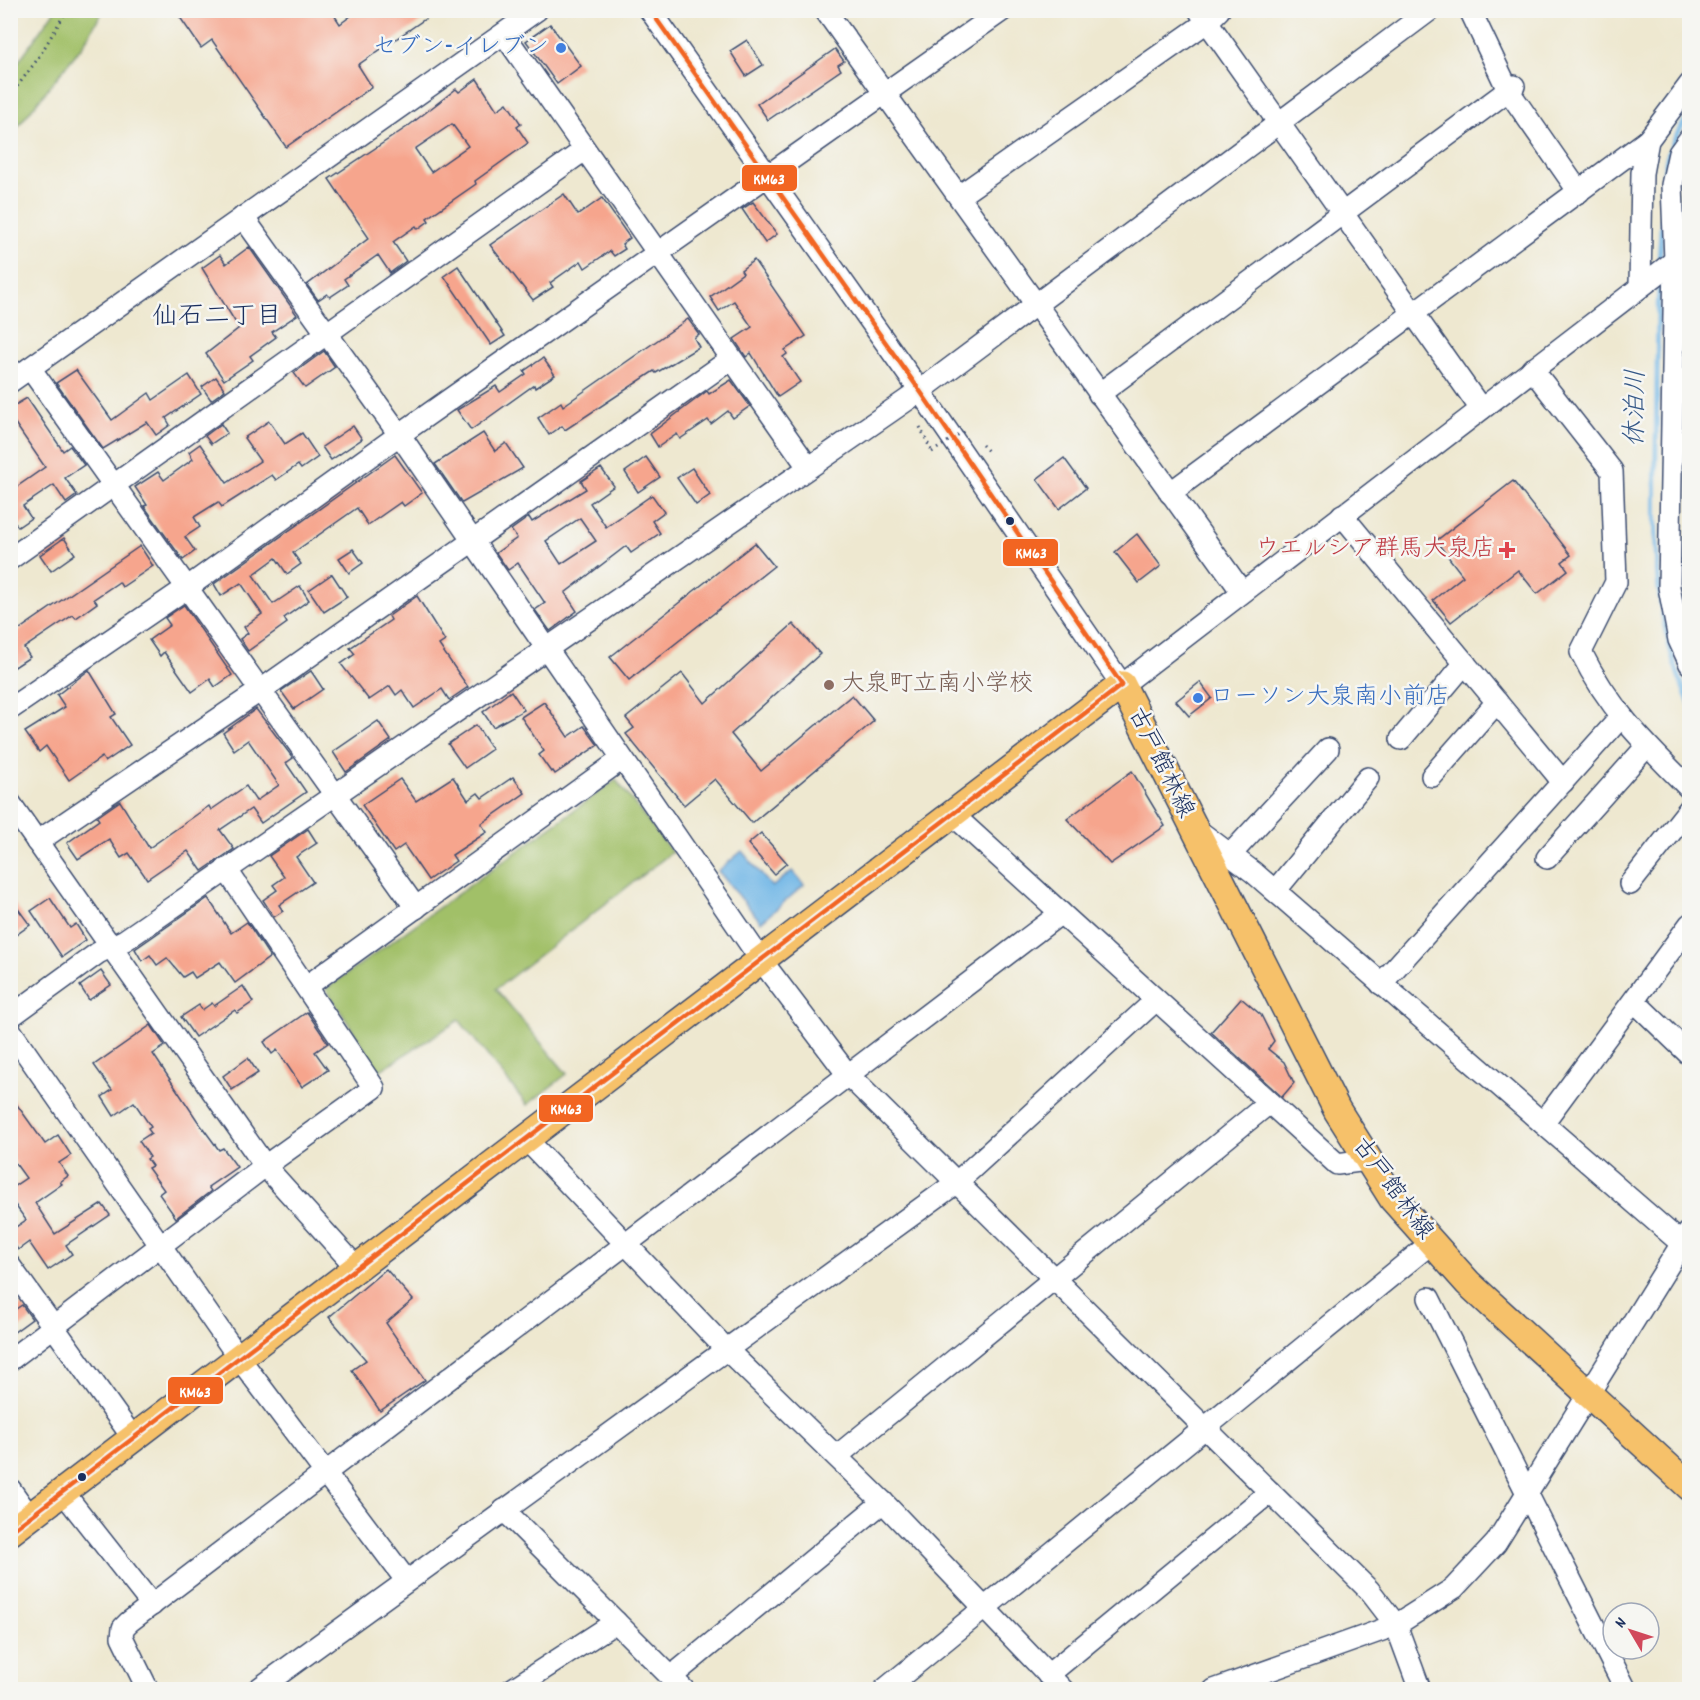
<svg xmlns="http://www.w3.org/2000/svg" width="1700" height="1700" viewBox="0 0 1700 1700" font-family="Dekko,'Klee One',sans-serif">
<rect width="100%" height="100%" fill="#f6f6f2"/>
<filter id="ink" filterUnits="userSpaceOnUse"><feTurbulence type="fractalNoise" baseFrequency=".0167" numOctaves="2"/><feDisplacementMap in="SourceGraphic" scale="12" xChannelSelector="R" yChannelSelector="G"/><feConvolveMatrix kernelMatrix="1 2 1 2 8 2 1 2 1" color-interpolation-filters="sRGB"/></filter>
<filter id="wash" filterUnits="userSpaceOnUse"><feTurbulence type="fractalNoise" baseFrequency=".008" numOctaves="4" result="noise"/><feDisplacementMap in="SourceGraphic" scale="24" xChannelSelector="R" yChannelSelector="G"/><feGaussianBlur stdDeviation="1.35" result="paint"/><feColorMatrix in="noise" values="0 0 0 0 0 0 0 0 0 0 0 0 0 0 0 0 0 1.4 0 .05"/><feComposite in="paint" operator="in"/></filter>
<g filter="url(#wash)">
<rect width="100%" height="100%" fill="#eee8d0"/>
<g fill="#a1c068" stroke="#5e7863" stroke-width="1.5">
<polygon points="55,10 103,11 83,45 11,135 11,72"/>
<polygon points="616,780 672,852 496,989 567,1074 527,1105 459,1020 379,1071 326,989"/>
</g>
<polygon fill="#70b6e6" stroke="#4672a2" stroke-width="1.5" points="742,851 772,887 792,871 804,885 761,922 718,871"/>
<g fill="none" stroke-linecap="round" stroke-linejoin="round">
<g stroke="#70b6e6" stroke-width="5">
<path d="M1664,175C1666,153 1677,132 1690,114"/>
<polyline points="1659,265 1663,199"/>
<path d="M1659,280C1657,337 1657,393 1656,449C1655,542 1651,617 1690,704"/>
</g>
</g>
<g id="blocks">
<g fill="#f6a58d" fill-rule="evenodd">
<polygon points="175,10 331,10 340,24 359,10 438,10 358,65 372,87 286,147 212,40 201,48"/>
<polygon points="550,24 581,66 557,84 526,41"/>
<polygon points="747,40 763,65 746,76 730,51"/>
<polygon points="835,49 844,61 838,65 841,70 768,120 757,104"/>
<path d="M477,79L497,110L507,103L521,124L517,127L528,143L475,181L476,184L427,218L429,221L418,229L416,226L393,242L406,261L390,273L378,255L344,279L348,285L330,297L327,294L318,300L307,285L369,238L329,179L407,127L456,89L459,92ZM452,124L468,146L431,172L415,149Z"/>
<polygon points="564,194 578,215 602,198 630,238 622,244 625,249 614,256 610,251 585,268 581,261 550,283 553,287 533,300 490,245"/>
<polygon points="753,202 777,234 765,243 742,209"/>
<polygon points="249,247 297,315 272,332 276,337 250,356 253,360 224,380 206,354 239,328 202,268 220,255 226,264"/>
<polygon points="754,260 806,336 785,350 787,354 783,357 800,382 778,397 751,353 746,357 734,339 752,327 734,301 719,311 710,297 743,273 741,270"/>
<polygon points="458,266 505,336 491,345 444,276"/>
<polygon points="688,319 699,334 694,338 699,347 656,373 654,371 565,430 562,426 549,435 538,418 561,402 563,406"/>
<polygon points="324,351 335,367 305,388 294,373"/>
<polygon points="543,358 555,375 535,388 534,385 471,430 457,410 496,386 500,392 526,374 524,371"/>
<polygon points="76,370 112,420 149,393 153,400 189,375 201,394 166,418 170,425 156,435 147,422 103,449 56,383"/>
<polygon points="216,377 225,390 211,400 202,387"/>
<polygon points="731,380 750,406 733,418 728,411 711,424 708,420 680,439 677,434 658,447 650,434 707,391 709,394"/>
<polygon points="27,398 63,451 70,446 84,465 65,478 77,495 66,503 54,485 23,506 31,518 18,527 10,516 10,488 12,490 45,467 10,416 10,408"/>
<polygon points="269,421 285,444 302,433 318,457 301,469 298,465 276,480 272,475 222,507 218,502 194,517 200,527 185,537 195,551 183,560 144,506 147,505 135,487 158,472 164,480 193,459 189,452 200,444 227,483 260,461 244,438"/>
<polygon points="221,424 227,433 211,444 205,436"/>
<polygon points="353,426 362,439 331,460 322,447"/>
<polygon points="483,433 495,451 506,443 523,468 462,503 435,464"/>
<polygon points="395,455 422,493 404,506 401,502 368,525 357,508 293,553 301,564 287,574 276,558 253,575 273,604 300,586 309,600 284,618 287,623 248,651 240,639 248,633 244,627 262,614 241,583 221,596 214,584"/>
<polygon points="646,457 660,477 638,492 625,472"/>
<polygon points="1064,458 1086,488 1059,509 1037,479"/>
<path d="M601,468L614,486L590,503L606,527L652,495L664,512L652,521L660,533L631,553L626,546L565,593L577,611L550,631L535,610L545,603L518,563L508,570L496,553L517,538L511,530L529,517L532,522L586,489L581,481ZM580,518L596,541L561,564L546,541Z"/>
<polygon points="692,468 710,495 696,505 677,478"/>
<polygon points="1513,481 1571,555 1562,562 1568,570 1537,594 1518,570 1451,622 1433,600 1463,576 1436,541"/>
<polygon points="1137,534 1161,566 1139,583 1115,552"/>
<polygon points="64,538 75,554 51,571 40,555"/>
<polygon points="755,543 774,566 629,680 610,657"/>
<polygon points="140,546 153,566 122,587 119,582 94,599 97,603 76,618 73,615 24,648 30,657 10,670 10,629 14,633"/>
<polygon points="353,549 363,563 349,573 339,558"/>
<polygon points="332,574 347,597 324,612 309,590"/>
<polygon points="417,596 445,641 439,645 468,687 449,700 442,689 414,708 402,690 396,695 390,686 369,700 341,664 355,654 350,648 391,620 389,616"/>
<polygon points="184,605 232,675 215,687 210,679 192,692 164,652 160,656 149,640 170,625 165,618"/>
<polygon points="793,624 820,654 731,734 761,771 852,695 874,721 752,823 715,779 684,805 626,734 634,728 626,718 682,673 705,703"/>
<polygon points="89,670 116,714 111,717 130,745 105,762 102,757 69,780 46,746 39,752 25,732 65,707 57,695"/>
<polygon points="311,671 323,689 294,709 281,691"/>
<polygon points="1200,682 1212,698 1189,716 1176,701"/>
<polygon points="511,691 524,710 493,727 483,712"/>
<polygon points="544,702 568,737 584,726 598,745 555,774 553,771 551,772 539,755 544,751 521,717"/>
<polygon points="256,709 293,758 286,763 306,792 261,823 251,809 220,830 234,849 202,871 188,851 147,879 129,853 121,858 109,839 78,859 67,843 99,820 97,817 120,801 149,848 209,806 211,810 246,786 256,801 279,785 248,740 234,750 223,733"/>
<polygon points="378,721 391,740 346,772 333,752"/>
<polygon points="476,725 492,749 465,768 448,744"/>
<polygon points="1132,771 1165,826 1110,864 1067,819"/>
<polygon points="453,777 468,800 478,793 482,798 513,777 525,793 481,824 487,832 452,855 456,861 428,880 404,845 394,852 362,805 400,779 416,801"/>
<polygon points="308,829 317,843 296,857 313,882 279,905 283,911 274,917 263,900 277,890 273,885 284,877 269,856"/>
<polygon points="761,833 787,863 774,874 748,844"/>
<polygon points="10,898 30,925 16,935 10,927"/>
<polygon points="50,898 70,928 76,924 86,940 62,957 31,911"/>
<polygon points="208,898 231,933 247,922 270,957 235,983 220,962 195,978 191,972 183,977 167,958 157,965 150,955 142,961 135,949"/>
<polygon points="101,971 111,985 89,1000 80,986"/>
<polygon points="243,986 253,1002 237,1013 235,1010 195,1037 181,1017 199,1005 202,1010 212,1003 214,1006"/>
<polygon points="1241,998 1261,1015 1274,1041 1268,1049 1284,1062 1294,1083 1282,1097 1211,1032"/>
<polygon points="307,1012 328,1043 315,1052 328,1070 302,1087 277,1050 272,1054 264,1042"/>
<polygon points="151,1025 165,1046 153,1054 197,1120 219,1150 223,1148 237,1167 208,1187 211,1191 176,1218 159,1194 164,1190 148,1168 152,1166 147,1159 150,1157 139,1141 151,1133 148,1129 151,1127 134,1102 114,1116 102,1097 112,1090 94,1065"/>
<polygon points="248,1058 258,1073 232,1090 223,1076"/>
<polygon points="10,1095 45,1144 58,1135 71,1155 59,1163 68,1176 60,1182 62,1184 35,1203 55,1234 102,1204 110,1215 66,1245 72,1254 48,1270 29,1242 18,1250 10,1238 10,1231 26,1220 10,1198 10,1189 26,1178 10,1156"/>
<polygon points="386,1269 413,1300 386,1323 425,1380 380,1411 352,1370 366,1360 329,1317"/>
<polygon points="22,1305 32,1319 10,1335 10,1313"/>
</g>
</g>
</g>
<g filter="url(#ink)">
<use href="#blocks" fill-opacity="0" stroke="#3b4b6f" stroke-width="1.5"/>
<g fill="none" stroke-linecap="round" stroke-linejoin="round">
<defs>
<g id="minor">
<polyline points="650,10 920,391 1122,685 1690,249"/>
<polyline points="825,10 1242,592"/>
<polyline points="1199,10 1481,409"/>
<polyline points="1470,10 1508,90 1579,192"/>
<polyline points="504,34 808,467"/>
<polyline points="1690,138 1679,153 1672,185 1675,260 1669,587 1679,640 1690,664"/>
<polyline points="959,196 1207,22 1219,10"/>
<polyline points="243,217 406,444 761,960 848,1075 1369,1590 1396,1625 1214,1690"/>
<polyline points="1640,286 1642,173 1648,140 1690,84"/>
<polyline points="30,368 416,908"/>
<path d="M1532,369L1612,471L1616,582L1581,652C1609,709 1645,744 1690,789"/>
<polyline points="10,382 537,10"/>
<polyline points="1099,394 1514,86"/>
<polyline points="1170,493 1648,140"/>
<polyline points="1342,515 1563,782"/>
<polyline points="10,559 583,151"/>
<polyline points="10,709 188,587 399,435 1003,10"/>
<polyline points="1401,739 1465,663"/>
<polyline points="1432,776 1497,702"/>
<polyline points="10,803 265,1166 357,1268"/>
<polyline points="952,814 1337,1164 1367,1160"/>
<polyline points="1196,829 1253,872 1681,1243"/>
<polyline points="37,842 261,690 731,359"/>
<polyline points="1230,855 1328,749"/>
<polyline points="1547,858 1647,746"/>
<polyline points="1630,884 1690,808"/>
<polyline points="1275,891 1368,778"/>
<polyline points="1381,984 1621,717"/>
<polyline points="307,986 622,759"/>
<polyline points="1635,1002 1690,1055"/>
<polyline points="10,1017 98,953 125,940 920,391 1430,10"/>
<polyline points="10,1030 239,1358 406,1580"/>
<polyline points="1543,1123 1690,924"/>
<polyline points="526,1139 726,1349 883,1502 1063,1690"/>
<polyline points="10,1266 133,1438"/>
<polyline points="1429,1298 1626,1690"/>
<polyline points="10,1360 265,1166 374,1088 226,869"/>
<polyline points="837,1456 1269,1103"/>
<polyline points="10,1489 30,1517"/>
<polyline points="63,1492 152,1605"/>
<polyline points="504,1510 684,1690"/>
<polyline points="1048,1675 1270,1492"/>
<polyline points="671,1677 883,1502"/>
<polyline points="148,1690 122,1637 123,1628 129,1622 1061,913"/>
<polyline points="257,1690 956,1183 1156,1000"/>
<polyline points="511,1690 616,1622"/>
<polyline points="884,1690 1430,1244"/>
<polyline points="1420,1690 1396,1625 1454,1588 1496,1543 1689,1232"/>
</g>
<polyline id="major" points="10,1532 1122,685 1337,1110 1393,1199 1468,1283 1690,1487"/>
</defs>
<use href="#minor" stroke="#3b4b6f" stroke-width="24"/>
<use href="#major" stroke="#3b4b6f" stroke-width="30"/>
<g stroke="#3b4b6f" stroke-width="3" stroke-dasharray="1.5 4.5" stroke-linecap="butt">
<polyline points="10,96 37,60 67,10"/>
<polyline points="920,427 932,452"/>
<polyline points="982,445 989,452"/>
</g>
<use href="#minor" stroke="#fff" stroke-width="21"/>
<use href="#major" stroke="#f6c16b" stroke-width="27"/>
<polyline stroke="#3b4b6f" stroke-width="3" stroke-dasharray="1.5 4.5" stroke-linecap="butt" points="932,452 967,429"/>
<defs>
<g id="bus-1">
<polyline points="650,10 920,391 1122,685"/>
<polyline points="10,1532 1122,685"/>
</g>
</defs>
<use href="#bus-1" stroke="#f6f6f2" stroke-width="9"/>
<use href="#bus-1" stroke="#f26522" stroke-width="4.5"/>
</g>
</g>
<g fill="#3f7fe0" stroke="#f6f6f2" stroke-width="2">
<circle cx="561" cy="48" r="6"/>
<circle cx="1198" cy="698" r="6"/>
</g>
<g fill="#1b2f5e" stroke="#f6f6f2" stroke-width="2">
<circle cx="1010" cy="521" r="5"/>
<circle cx="82" cy="1477" r="5"/>
</g>
<path fill="#e0444e" stroke="#f6f6f2" stroke-width="2" d="M1504 541h6v6h6v6h-6v6h-6v-6h-6v-6h6z"/>
<circle fill="#8d6e63" stroke="#f6f6f2" stroke-width="2" cx="829" cy="685" r="6"/>
<g text-anchor="middle" dominant-baseline="central" stroke-width="5" stroke-linejoin="round" paint-order="stroke">
<g font-size="24" fill="#366cbe" stroke="#f6f6f2" text-anchor="end">
<text x="549" y="48">セブン-イレブン</text>
<text x="1210" y="698" text-anchor="start">ローソン大泉南小前店</text>
</g>
<g font-size="24" fill="#be3a42" stroke="#f6f6f2" text-anchor="end">
<text x="1495" y="550">ウエルシア群馬大泉店</text>
</g>
<g font-size="24" fill="#785e54" stroke="#f6f6f2" text-anchor="start">
<text x="841" y="685">大泉町立南小学校</text>
</g>
<g font-size="24" fill="#1b2f5e" stroke="#f6f6f2">
<text transform="translate(1160 763) rotate(64)">古戸館林線</text>
<text transform="translate(1392 1189) rotate(54)">古戸館林線</text>
</g>
<g font-size="26" fill="#1b2f5e" stroke="#f6f6f2">
<text x="217" y="317">仙石二丁目</text>
</g>
<g font-size="26" font-style="italic" fill="#355887" stroke="#f6f6f2">
<text transform="translate(1637 408) rotate(-89)">休泊川</text>
</g>
</g>
<g stroke="#f6f6f2" stroke-width="2">
<rect x="741" y="164" width="57" height="28" rx="6" fill="#f26522"/>
<rect x="1002" y="538" width="57" height="29" rx="6" fill="#f26522"/>
<rect x="538" y="1094" width="56" height="29" rx="6" fill="#f26522"/>
<rect x="167" y="1376" width="57" height="29" rx="6" fill="#f26522"/>
</g>
<g font-size="16" text-anchor="middle" font-weight="bold" fill="#fff">
<text x="769" y="184">KM63</text>
<text x="1031" y="558">KM63</text>
<text x="566" y="1114">KM63</text>
<text x="195" y="1397">KM63</text>
</g>
<rect width="1700" height="1700" fill="none" stroke="#f6f6f2" stroke-width="36"/>
<g transform="translate(1631 1631) rotate(309)"><circle r="28" fill="#f6f6f2" stroke="#9ea6b7" stroke-width="1.5"/>
<path d="M0-4.5L10 22L0 15L-10 22Z" fill="#d1495b"/>
<text y="-9" font-size="16" font-weight="bold" text-anchor="middle" fill="#1b2f5e">N</text>
</g>
</svg>
